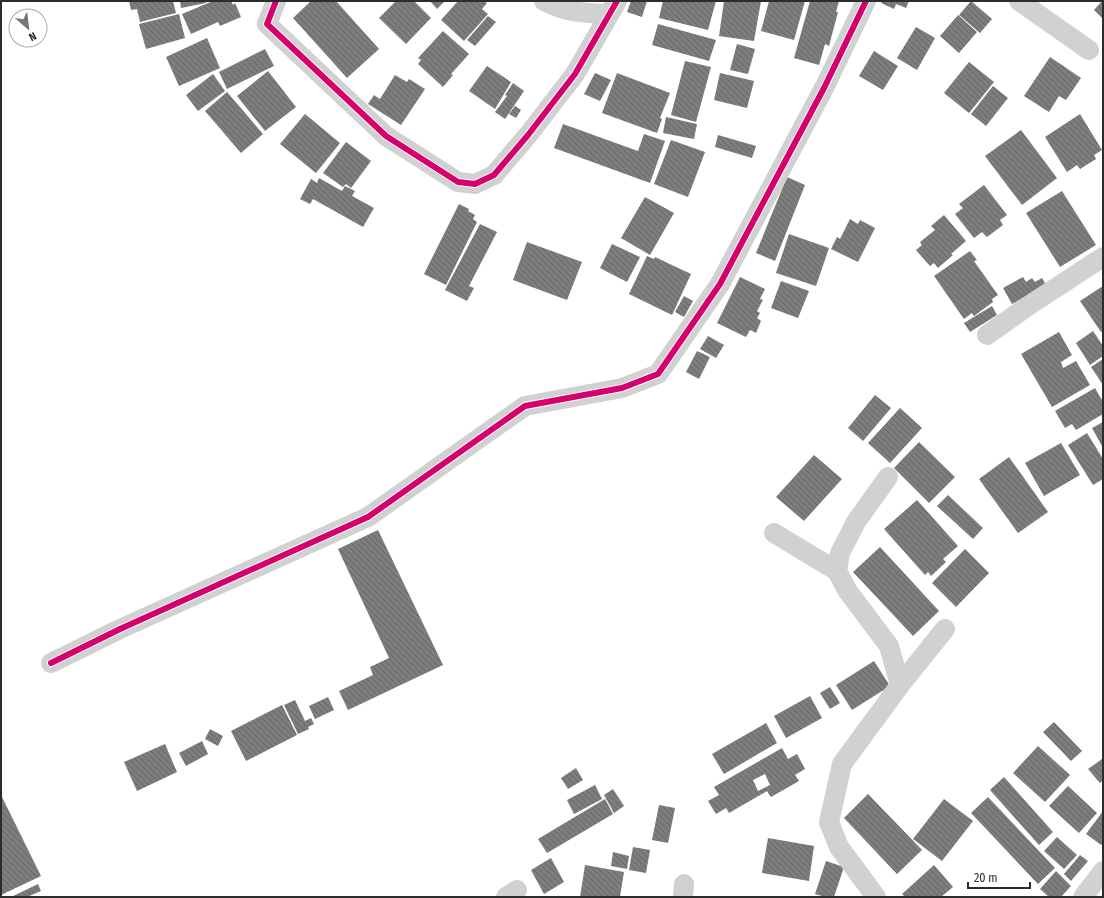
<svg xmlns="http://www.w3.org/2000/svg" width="1104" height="898" viewBox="0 0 1104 898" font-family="'Fira Sans Condensed',sans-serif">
<defs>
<pattern id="building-back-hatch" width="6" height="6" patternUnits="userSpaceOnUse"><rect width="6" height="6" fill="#7d7d7d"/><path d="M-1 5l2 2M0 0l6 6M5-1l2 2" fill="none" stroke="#676767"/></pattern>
</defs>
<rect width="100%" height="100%" fill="#fff"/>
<g fill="url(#building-back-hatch)" fill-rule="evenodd">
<polygon points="129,1 173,1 176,13 140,22 137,9 131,10"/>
<polygon points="180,1 206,1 206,3 181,8"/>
<polygon points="213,1 231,1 233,5 235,3 241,17 220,26 218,22 191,34 182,14"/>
<polygon points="311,1 336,1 379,49 347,78 293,18"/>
<polygon points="396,1 414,1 431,18 406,44 379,18"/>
<polygon points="430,1 445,1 437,9"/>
<polygon points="458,1 483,1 487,3 482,9 488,14 464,41 441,20"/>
<polygon points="631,1 647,1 642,17 627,12"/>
<polygon points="663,1 716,1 708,30 659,18"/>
<polygon points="724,1 761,1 754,41 719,36"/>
<polygon points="769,1 805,1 794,40 761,31"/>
<polygon points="810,1 839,1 836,12 838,12 829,46 825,44 819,65 794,58"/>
<polygon points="882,1 909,1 906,8 896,4 894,9 881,3"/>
<polygon points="971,1 992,19 980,33 959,15"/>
<polygon points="1102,1 1103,1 1103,19 1094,10"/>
<polygon points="179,14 185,38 146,49 139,24"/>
<polygon points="958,15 977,32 959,53 940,36"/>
<polygon points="488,16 496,22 475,46 467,40"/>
<polygon points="658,24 716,40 709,61 652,45"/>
<polygon points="916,27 935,38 917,70 897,58"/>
<polygon points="443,31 469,54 451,74 453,75 443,87 418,64 421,60 418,58"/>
<polygon points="207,38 220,68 179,86 166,57"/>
<polygon points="737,44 755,49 748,74 730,70"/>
<polygon points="265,49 274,66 227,89 219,72"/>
<polygon points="874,51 898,66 883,90 859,76"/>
<polygon points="1050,57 1081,78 1066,100 1059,96 1049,112 1024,96"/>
<polygon points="685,61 711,67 696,122 671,115"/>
<polygon points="969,62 994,82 969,113 944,93"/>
<polygon points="487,66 511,82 495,109 469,91"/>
<polygon points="268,71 296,107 265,131 237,96"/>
<polygon points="595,73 611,80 600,101 584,94"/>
<polygon points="617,73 670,93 660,118 662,119 657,133 602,113"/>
<polygon points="720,73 754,81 747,108 714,100"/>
<polygon points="213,74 225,91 198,111 186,95"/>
<polygon points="395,75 407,82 409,79 425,89 401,125 368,104 374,95 380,99"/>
<polygon points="513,83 524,91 505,119 495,112 507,96 505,95"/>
<polygon points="993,86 1008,98 986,126 971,114"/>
<polygon points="227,92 263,134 241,153 205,111"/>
<polygon points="515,106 521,110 516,118 509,114"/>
<polygon points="305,114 340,143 316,173 280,144"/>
<polygon points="1080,114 1102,150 1094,155 1096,159 1080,169 1077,165 1067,172 1045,137"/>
<polygon points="666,117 697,124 694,139 663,133"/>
<polygon points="563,124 638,151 644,134 665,141 650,183 554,148"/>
<polygon points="1021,130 1057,178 1022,205 985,156"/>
<polygon points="718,135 756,146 752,158 715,147"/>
<polygon points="671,140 705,152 688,197 654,184"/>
<polygon points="346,142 371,161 351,188 346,184 343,187 323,173"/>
<polygon points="787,177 805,185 775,261 756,253"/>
<polygon points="319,178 342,191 345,186 355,191 352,196 374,208 363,227 313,199 310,204 300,199 311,179 317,183"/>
<polygon points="984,185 1007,215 1000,220 1003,225 987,237 982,232 974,238 955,214 963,208 959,204"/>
<polygon points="1062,191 1096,245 1060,267 1026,213"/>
<polygon points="645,197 674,213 650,255 621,238"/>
<polygon points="459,204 469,209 468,211 475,215 473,219 477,222 446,285 424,274"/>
<polygon points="944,215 966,241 951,254 953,255 938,268 934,263 930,266 916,250 922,245 920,242 935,230 931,226"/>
<polygon points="850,219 858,224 860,220 875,228 858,262 831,249 837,237 840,239"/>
<polygon points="480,224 497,232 469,286 474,288 467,301 445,290"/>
<polygon points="789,234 829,248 816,286 776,273"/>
<polygon points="527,242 582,262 567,300 513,280"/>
<polygon points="612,244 640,257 627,282 600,268"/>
<polygon points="970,251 977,260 974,261 998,295 992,299 993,302 974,316 972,313 964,319 934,276"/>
<polygon points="647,256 654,259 655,257 691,274 672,315 629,294"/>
<polygon points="740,277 765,289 760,299 763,300 757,311 760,313 757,318 761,321 756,333 750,330 746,337 717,323"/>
<polygon points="1023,277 1026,282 1032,278 1035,282 1042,278 1046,285 1012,304 1003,288"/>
<polygon points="781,281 809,291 798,318 771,308"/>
<polygon points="1103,286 1103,331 1101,332 1080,301"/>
<polygon points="684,296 693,301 684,317 675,312"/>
<polygon points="992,306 997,315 970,332 964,323"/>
<polygon points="1093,331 1103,346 1103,356 1090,365 1076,343"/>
<polygon points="1059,332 1072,355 1061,362 1063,368 1076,361 1090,385 1052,407 1021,354"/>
<polygon points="708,336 724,345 716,358 700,349"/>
<polygon points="697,351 710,357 699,379 686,372"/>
<polygon points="1103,359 1103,385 1091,367"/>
<polygon points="1095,388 1103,402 1103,414 1076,430 1072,424 1065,428 1055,411"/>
<polygon points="875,395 891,408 863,441 848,428"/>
<polygon points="900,408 922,428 890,463 868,443"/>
<polygon points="1103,422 1103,448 1092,428"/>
<polygon points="1087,433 1103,459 1103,479 1093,485 1068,445"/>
<polygon points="919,442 955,477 929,503 894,468"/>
<polygon points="1061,443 1080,475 1044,496 1025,463"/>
<polygon points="814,455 842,479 804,521 776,497"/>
<polygon points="1009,457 1048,512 1018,533 979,479"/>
<polygon points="948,495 983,528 973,539 937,506"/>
<polygon points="917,500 958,546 943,559 946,562 931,576 928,572 925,575 884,529"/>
<polygon points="378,530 443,665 348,710 339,691 373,675 370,667 389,658 338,549"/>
<polygon points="880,547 939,611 913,636 853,572"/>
<polygon points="965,549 989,573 956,607 932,583"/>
<polygon points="874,661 890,686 852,710 836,685"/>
<polygon points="830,687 840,703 830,709 820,693"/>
<polygon points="810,696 822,718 786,738 774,716"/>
<polygon points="328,697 334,710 315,719 309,706"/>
<polygon points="295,700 305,721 311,718 314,724 308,727 309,729 298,734 284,705"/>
<polygon points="282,705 297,735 246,761 231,731"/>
<polygon points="1054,722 1082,751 1071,761 1043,732"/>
<polygon points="766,723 777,743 724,774 712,754"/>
<polygon points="210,729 223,736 218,746 205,739"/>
<polygon points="202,741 208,754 186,766 179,753"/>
<polygon points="165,744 177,772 137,791 124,762"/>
<polygon points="1038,746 1070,775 1045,802 1013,773"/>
<path d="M782,748L788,759L797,754L805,769L795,775L799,781L771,797L767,791L729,813L726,808L716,814L708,801L719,795L714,787ZM765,774L770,785L758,791L753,780Z"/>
<polygon points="1102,759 1103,760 1103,780 1100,783 1088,769"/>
<polygon points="576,768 583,780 568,789 561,778"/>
<polygon points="1004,777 1053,832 1039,845 990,790"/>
<polygon points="595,785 602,799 574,814 567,800"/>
<polygon points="1068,786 1097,813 1079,833 1049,806"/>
<polygon points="613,789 624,806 614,813 604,795"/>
<polygon points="868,794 922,850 897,874 844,818"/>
<polygon points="1,795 41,876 1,895"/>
<polygon points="988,797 1055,868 1038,884 971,813"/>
<polygon points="605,799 613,814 547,853 538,839"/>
<polygon points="944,799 973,821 942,861 913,839"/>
<polygon points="659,805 675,808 668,843 652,840"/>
<polygon points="1103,811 1103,843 1101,845 1086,834"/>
<polygon points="1057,837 1077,855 1064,869 1044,851"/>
<polygon points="768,838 814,846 809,881 762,873"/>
<polygon points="633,847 650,850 646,873 629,870"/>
<polygon points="613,852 629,856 627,869 611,866"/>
<polygon points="1080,855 1088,861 1071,881 1064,874"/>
<polygon points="551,858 564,882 544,894 531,870"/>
<polygon points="826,861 844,867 834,897 825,897 815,894"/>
<polygon points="585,865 624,872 620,897 580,897"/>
<polygon points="934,865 953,887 941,897 905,897 902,894"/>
<polygon points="1056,871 1071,886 1061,897 1049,897 1040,889"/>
<polygon points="38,884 41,891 27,897 11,897"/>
</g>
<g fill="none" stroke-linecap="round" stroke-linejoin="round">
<g stroke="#d1d1d1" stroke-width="20">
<polyline points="276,1 267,24 386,136 458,182 475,184 494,175 528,135 575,74 617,1"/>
<path d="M544,1C568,13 583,13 609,14"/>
<polyline points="1019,1 1089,50"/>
<polyline points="987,335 1025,308 1103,257"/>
<polyline points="888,477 856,522 840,553 837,571 847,590 889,646 900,685"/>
<polyline points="774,533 837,571"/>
<polyline points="51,663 120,629 368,517 525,406 622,388 658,374 720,284 824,88 866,1"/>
<polyline points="506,897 517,890"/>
<polyline points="683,897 684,884"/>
<polyline points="876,897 839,847 829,822 842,764 900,685 945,629"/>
<polyline points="1083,897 1103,871"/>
</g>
<defs>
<g id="cycleway">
<polyline points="276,1 267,24 386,136 458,182 475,184 494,175 528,135 575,74 617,1"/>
<polyline points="51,663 120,629 368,517 525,406 622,388 658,374 720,284 824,88 866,1"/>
</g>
</defs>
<use href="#cycleway" stroke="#fff" stroke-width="8"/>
<use href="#cycleway" stroke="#d6006c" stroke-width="6"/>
</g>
<rect width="1104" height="898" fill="none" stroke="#2c2c2c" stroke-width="4"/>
<g transform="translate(28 28) rotate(152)"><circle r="19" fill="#ffffff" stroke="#ababab"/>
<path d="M0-3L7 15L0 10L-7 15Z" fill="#767676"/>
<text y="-6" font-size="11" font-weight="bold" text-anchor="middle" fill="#2c2c2c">N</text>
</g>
<path d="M968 882v6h62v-6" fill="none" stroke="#2c2c2c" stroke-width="2"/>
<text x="974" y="882" font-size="12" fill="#2c2c2c" stroke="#ffffff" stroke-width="3" paint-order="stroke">20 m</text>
</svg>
